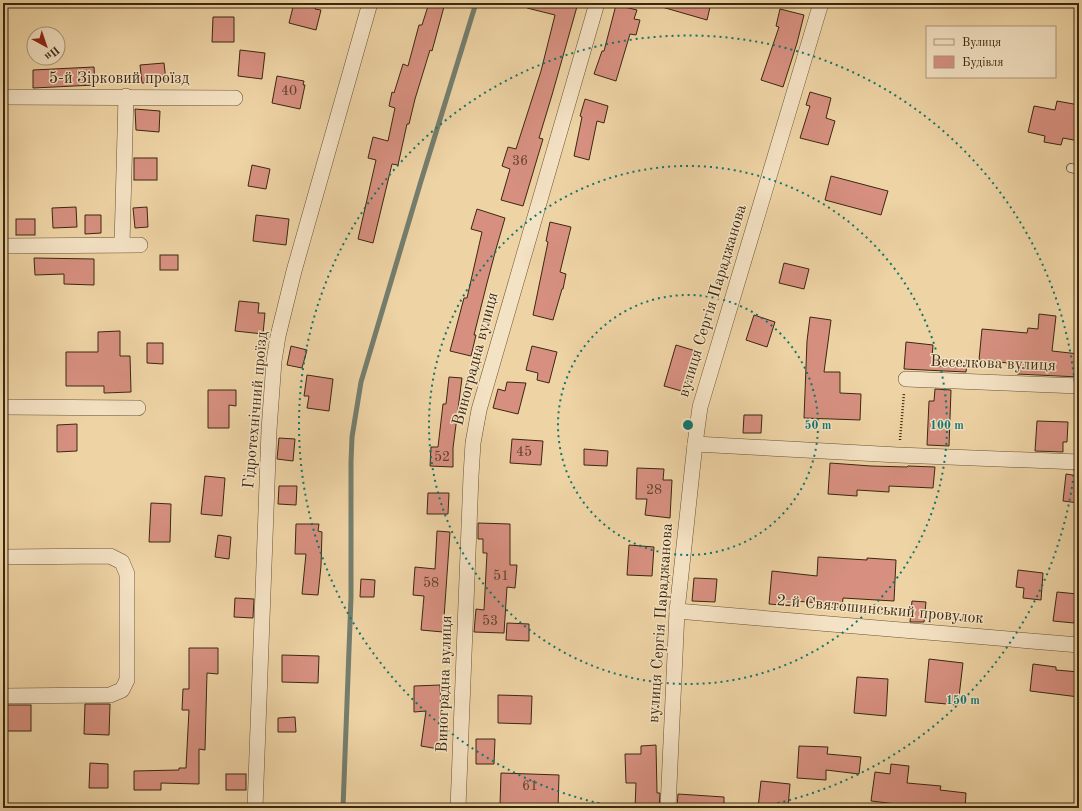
<svg xmlns="http://www.w3.org/2000/svg" width="1082" height="811" viewBox="0 0 1082 811" font-family="'Old Standard TT',serif">
<rect width="100%" height="100%" fill="#eed3a4"/>
<filter id="stains"><feTurbulence type="fractalNoise" baseFrequency=".005" numOctaves="4"/><feColorMatrix values="0 0 0 0 .2 0 0 0 0 .09 0 0 0 0 .02 0 0 0 .5 -.17"/></filter>
<radialGradient id="worn" r=".72"><stop offset=".6" stop-color="#630" stop-opacity="0"/><stop offset="1" stop-color="#630" stop-opacity=".3"/></radialGradient>
<g fill="none" stroke-linecap="round" stroke-linejoin="round">
<polyline stroke="#747e6e" stroke-width="5" points="343,808 351,597 351,462 352,437 361,382 421,181 476,3"/>
</g>
<g fill="#d79080" stroke="#3a2810">
<polygon points="294,3 317,3 315,9 321,10 316,30 289,23"/>
<polygon points="429,3 445,3 432,51 430,50 415,99 409,124 407,124 398,165 392,164 373,243 358,239 376,160 368,158 373,137 388,141 395,108 389,106 392,92 394,93 403,64 408,66 419,25 422,25"/>
<polygon points="527,3 578,3 552,95 539,138 543,139 523,206 501,200 510,169 502,166 508,147 516,149 541,71 555,15 527,8"/>
<polygon points="663,3 711,3 707,20 662,7"/>
<polygon points="616,5 637,10 634,19 640,20 636,35 630,34 616,81 594,74 602,51 604,51"/>
<polygon points="780,9 804,15 797,43 783,87 761,80 779,27 776,26"/>
<polygon points="213,17 234,17 234,42 212,42"/>
<polygon points="240,50 265,53 262,79 238,76"/>
<polygon points="164,63 166,81 142,83 140,65"/>
<polygon points="94,67 95,85 33,88 33,70"/>
<polygon points="277,76 304,81 303,85 305,85 300,109 272,103"/>
<polygon points="810,92 831,98 826,118 835,121 828,145 800,138 810,106 806,105"/>
<polygon points="585,99 608,106 604,123 597,121 589,160 574,156 582,117 580,116"/>
<polygon points="1057,101 1079,105 1079,141 1063,138 1061,145 1044,142 1045,136 1028,132 1034,106 1055,110"/>
<polygon points="135,109 160,111 159,132 136,130"/>
<rect x="134" y="158" width="23" height="22"/>
<polygon points="252,165 270,169 266,189 248,186"/>
<polygon points="831,176 888,191 881,215 825,200"/>
<polygon points="76,207 77,227 53,228 52,208"/>
<polygon points="147,207 148,227 135,228 133,208"/>
<polygon points="477,209 505,218 496,249 487,283 474,335 476,335 471,356 450,351 464,298 467,298 482,232 471,229"/>
<polygon points="85,215 101,215 101,233 85,234"/>
<polygon points="256,215 289,219 286,245 253,241"/>
<rect x="16" y="219" width="19" height="16"/>
<polygon points="550,222 571,227 560,272 566,274 563,289 562,289 553,320 533,315 548,242 546,241"/>
<rect x="160" y="255" width="18" height="15"/>
<polygon points="34,258 94,259 94,285 64,284 64,274 35,275"/>
<polygon points="784,263 809,269 804,289 779,283"/>
<polygon points="239,301 259,303 258,313 265,313 263,334 235,331"/>
<polygon points="1039,314 1056,316 1052,351 1079,354 1079,377 1017,374 1018,364 979,360 982,329 1027,333 1028,328 1038,329"/>
<polygon points="754,315 775,322 767,347 746,340"/>
<polygon points="810,317 831,320 824,372 840,372 840,393 861,394 860,420 804,418 807,341"/>
<polygon points="120,331 120,356 130,356 131,392 104,393 104,386 66,386 66,352 98,352 98,332"/>
<polygon points="906,342 933,345 932,358 967,363 966,372 904,369"/>
<polygon points="147,343 163,343 163,364 147,363"/>
<polygon points="676,345 699,352 698,358 700,358 695,374 690,373 685,392 664,386"/>
<polygon points="291,346 307,350 302,368 287,365"/>
<polygon points="532,346 557,352 549,383 537,380 538,373 526,370"/>
<polygon points="307,375 333,379 329,411 307,408 309,396 304,396"/>
<polygon points="449,377 462,378 453,448 453,467 430,466 431,447 438,447 443,404 446,404"/>
<polygon points="507,382 526,383 518,414 493,408 498,389 505,391"/>
<polygon points="935,389 951,390 949,446 927,445 929,401 934,401"/>
<polygon points="208,390 236,390 236,406 229,405 229,428 208,428"/>
<polygon points="744,415 762,415 761,433 743,433"/>
<polygon points="1037,421 1068,422 1067,442 1063,442 1063,452 1035,451"/>
<polygon points="77,424 77,451 57,452 57,425"/>
<polygon points="279,438 295,439 293,461 277,459"/>
<polygon points="512,439 543,441 541,465 510,463"/>
<polygon points="584,449 608,451 607,466 584,465"/>
<polygon points="830,463 871,466 907,467 908,466 935,467 933,488 889,486 889,492 857,490 857,496 828,494"/>
<polygon points="637,468 664,469 663,480 672,480 670,518 645,515 647,499 636,499"/>
<polygon points="1066,474 1079,476 1079,503 1063,501"/>
<polygon points="205,476 225,478 222,516 201,514"/>
<polygon points="279,486 297,486 296,505 278,504"/>
<polygon points="428,493 449,493 448,514 427,514"/>
<polygon points="151,503 171,504 170,542 149,542"/>
<polygon points="478,523 510,524 510,565 517,565 515,588 507,587 504,633 474,632 476,609 484,610 487,553 483,553 483,539 478,539"/>
<polygon points="296,524 319,524 318,531 322,532 321,566 318,595 302,594 306,554 295,554"/>
<polygon points="437,531 450,532 443,632 421,630 424,596 413,595 415,567 435,569"/>
<polygon points="218,535 231,537 229,559 215,557"/>
<polygon points="629,545 654,547 652,576 627,575"/>
<polygon points="818,557 867,560 867,558 896,560 894,601 843,598 842,608 821,606 821,603 794,601 794,606 769,604 772,571 817,576"/>
<polygon points="1018,570 1043,573 1041,600 1023,598 1024,588 1016,587"/>
<polygon points="694,578 717,579 715,602 692,601"/>
<polygon points="361,579 375,580 374,597 360,597"/>
<polygon points="1057,592 1078,594 1074,623 1053,621"/>
<polygon points="235,598 254,599 253,618 234,617"/>
<polygon points="912,601 926,602 924,622 910,622"/>
<polygon points="507,623 529,624 529,641 506,640"/>
<polygon points="189,648 218,648 218,674 207,673 205,750 199,749 199,784 161,783 161,790 134,790 134,771 179,770 179,768 186,768 189,710 182,710 183,689 189,689"/>
<polygon points="282,655 319,656 318,683 282,682"/>
<polygon points="929,659 963,663 958,705 925,702"/>
<polygon points="1033,664 1056,667 1056,670 1079,672 1079,697 1030,691"/>
<polygon points="857,677 888,679 886,716 854,713"/>
<polygon points="440,685 442,728 439,749 421,746 426,711 414,712 414,686"/>
<polygon points="498,695 532,696 531,724 498,723"/>
<polygon points="85,704 110,704 109,735 84,734"/>
<rect x="3" y="705" width="28" height="26"/>
<polygon points="295,717 296,732 278,732 278,718"/>
<polygon points="476,739 495,739 494,764 476,764"/>
<polygon points="656,745 657,793 660,793 659,808 635,808 636,783 626,783 625,754 641,754 641,746"/>
<polygon points="799,746 828,747 827,754 861,757 859,774 826,770 826,780 797,778"/>
<polygon points="90,763 108,764 108,788 89,788"/>
<polygon points="891,764 909,766 907,783 941,786 940,790 966,793 965,808 930,808 871,801 875,772 890,774"/>
<polygon points="501,773 559,775 558,808 500,805"/>
<rect x="226" y="774" width="20" height="16"/>
<polygon points="761,781 790,784 788,808 758,808"/>
<polygon points="678,794 724,797 724,808 677,808"/>
</g>
<g fill="none" stroke-linecap="round" stroke-linejoin="round">
<defs>
<polyline id="lane" points="1071,168 1079,170"/>
<g id="street">
<polyline points="3,97 235,98"/>
<polyline points="122,244 126,96"/>
<polyline points="3,246 140,245"/>
<polyline points="906,379 1079,386"/>
<polyline points="3,407 138,408"/>
<polyline points="695,444 898,455 1079,462"/>
<polyline points="3,557 110,556 122,562 127,574 127,680 122,690 110,695 3,696"/>
<polyline points="677,611 1079,645"/>
<polyline points="255,808 269,430 274,361 278,336 294,271 370,3"/>
<polyline points="458,808 471,476 473,443 479,410 597,3"/>
<polyline points="668,808 677,611 695,444 700,407 821,3"/>
</g>
</defs>
<use href="#lane" stroke="#675335" stroke-width="10"/>
<use href="#street" stroke="#675335" stroke-width="16"/>
<polyline stroke="#3a2810" stroke-width="2.5" stroke-dasharray="1 2" stroke-linecap="butt" points="900,440 904,393"/>
<use href="#lane" stroke="#f4e2c4" stroke-width="8"/>
<use href="#street" stroke="#f4e2c4" stroke-width="15"/>
</g>
<g fill="none" stroke="#0f766e" stroke-width="2" stroke-dasharray="2 4">
<circle cx="688" cy="425" r="130"/>
<circle cx="688" cy="425" r="259"/>
<path d="M617 807A389 389 0 1 1 759 807"/>
</g>
<g text-anchor="middle" dominant-baseline="central" stroke-width="3" stroke-linejoin="round" paint-order="stroke">
<g font-size="14" fill="#61422c">
<text x="289" y="91">40</text>
<text x="520" y="161">36</text>
<text x="524" y="452">45</text>
<text x="442" y="457">52</text>
<text x="654" y="490">28</text>
<text x="501" y="576">51</text>
<text x="431" y="583">58</text>
<text x="490" y="621">53</text>
<text x="530" y="786">61</text>
</g>
<g font-size="16" fill="#3a2810" stroke="#f4e2c4">
<text x="119" y="79">5-й Зірковий проїзд</text>
<text transform="translate(713 301) rotate(-73)">вулиця Сергія Параджанова</text>
<text transform="translate(476 359) rotate(-75)">Виноградна вулиця</text>
<text transform="translate(993 364) rotate(2)">Веселкова вулиця</text>
<text transform="translate(256 410) rotate(-85)">Гідротехнічний проїзд</text>
<text transform="translate(880 610) rotate(5)">2-й Святошинський провулок</text>
<text transform="translate(661 623) rotate(-86)">вулиця Сергія Параджанова</text>
<text transform="translate(445 684) rotate(-88)">Виноградна вулиця</text>
</g>
</g>
<circle cx="688" cy="425" r="6" fill="#0f766e" stroke="#f4e2c4" stroke-width="2"/>
<g font-size="12" text-anchor="middle" font-weight="bold" fill="#0f766e" stroke="#f4e2c4" stroke-width="3" stroke-linejoin="round" paint-order="stroke">
<text x="818" y="429">50 m</text>
<text x="947" y="429">100 m</text>
<text x="963" y="704">150 m</text>
</g>
<rect width="1082" height="811" fill="none" stroke="#eed3a4" stroke-width="16"/>
<rect x="4" y="4" width="1074" height="803" fill="none" stroke="#3a2810" stroke-width="2"/>
<rect x="8" y="8" width="1066" height="795" fill="none" stroke="#3a2810"/>
<rect x="926" y="26" width="130" height="52" fill="#f4e2c4" stroke="#aa987c"/>
<rect x="934" y="39" width="20" height="6" fill="#f4e2c4" stroke="#aa987c"/>
<text x="962" y="46" font-size="12" fill="#3a2810">Вулиця</text>
<rect x="934" y="56" width="20" height="12" fill="#d79080" stroke="#aa987c"/>
<text x="962" y="66" font-size="12" fill="#3a2810">Будівля</text>
<g transform="translate(46 46) rotate(140)"><circle r="19" fill="#f4e2c4" stroke="#aa987c"/>
<path d="M0-3L7 15L0 10L-7 15Z" fill="#8f2418"/>
<text y="-6" font-size="11" font-weight="bold" text-anchor="middle" fill="#3a2810">Пн</text>
</g>
<rect width="100%" height="100%" filter="url(#stains)"/>
<rect width="100%" height="100%" fill="url(#worn)"/>
</svg>
